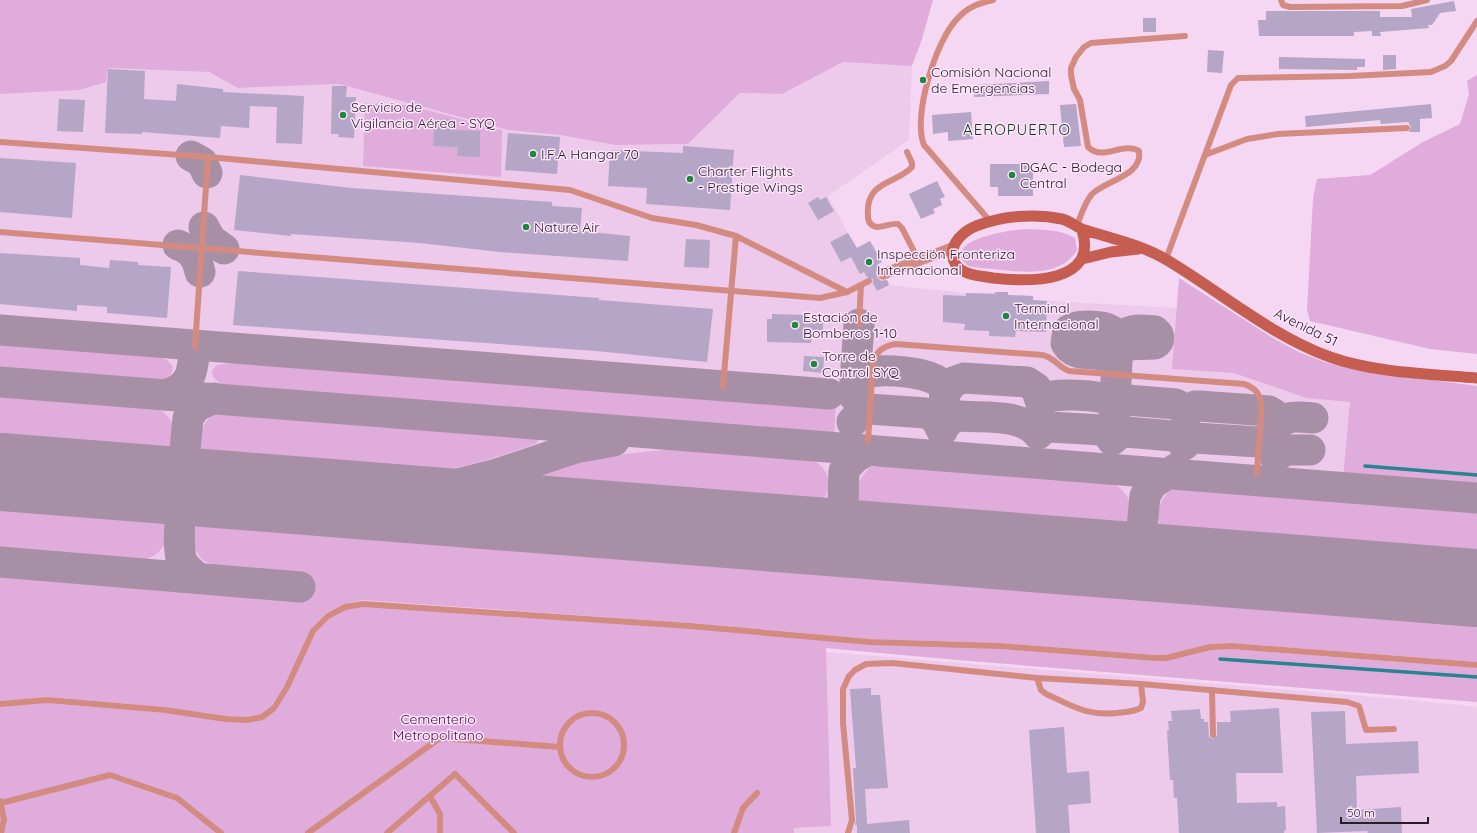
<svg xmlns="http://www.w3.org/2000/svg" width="1477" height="833" viewBox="0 0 1477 833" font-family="Quicksand,sans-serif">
<rect width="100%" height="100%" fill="#f5d7f3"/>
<g fill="#edc9eb">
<polygon points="842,62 912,66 909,140 828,196 856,248 870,241 882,262 878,264 889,285 966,293 1008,292 1008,295 1033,296 1033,300 1177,308 1268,356 1477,393 1477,702 958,660 826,648 328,756 0,731 0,94 79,90 107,68 210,72 238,88 339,84 508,130 560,135 616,145 688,144 740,93 782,94"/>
<polygon points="826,652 1401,699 1477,707 1477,833 794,833 794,828 831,826"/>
</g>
<g fill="#dfacdc">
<polygon points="0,0 933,0 922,39 912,66 843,62 782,94 740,93 688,144 616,145 560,135 508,130 339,84 238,88 209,72 108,68 106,82 79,90 0,94"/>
<polygon points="1477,75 1477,354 1430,349 1310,321 1307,310 1313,199 1317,179 1370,175 1423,142 1460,124 1469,94 1467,81"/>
<polygon points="365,103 408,105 502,130 501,177 363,166"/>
<path d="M1026,229C1043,230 1060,229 1075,238L1077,250C1061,278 1021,272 993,269C986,268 976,268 969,266C965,264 962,260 961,257C957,237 1013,230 1026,229Z"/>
<polygon points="1179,278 1276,340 1301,353 1327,363 1357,370 1477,386 1477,489 1343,479 1350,402 1307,398 1234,373 1172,369"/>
<path d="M0,340L150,351V356C161,356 167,358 173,367L171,374L163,380L0,367Z"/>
<polygon points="233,358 836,403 834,436 221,384 213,377 212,371 217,365 232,363"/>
<path d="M0,395L158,409C184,423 178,454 149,458L0,446Z"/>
<path d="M220,412L537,439L539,440L535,444C507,453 479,464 450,469C378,481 305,471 233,465C227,464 217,465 212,461C191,449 199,419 220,412Z"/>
<path d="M664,450H712L812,459C819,463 826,470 828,478C831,487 825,502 815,505C810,507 802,507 796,508L513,485C524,478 540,474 553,470C590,459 625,453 664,450Z"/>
<path d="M883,466L1112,483C1126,490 1137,506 1128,523C1123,530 1112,532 1105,534L876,516C851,503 852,487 870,467Z"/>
<path d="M1188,486L1477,508V563L1180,540C1174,537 1165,534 1161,528C1154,515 1161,494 1174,489C1178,488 1183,490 1187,490Z"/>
<path d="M0,495L154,508C157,511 161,514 163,517C175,536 162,556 143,560L0,548Z"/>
<path d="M217,512L1477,614V662L1231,643L1210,644L1166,655H1155L1000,643L870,639L691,623L363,600L344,604L326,613L311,629L284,686L271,706L261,714L247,717L226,716L165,707L47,697L0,701V573L302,597L303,572L218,566C214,565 209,564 206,562C191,553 190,530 203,519C206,516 212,514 217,512Z"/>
<polygon points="363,606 1000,649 1155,661 1167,660 1210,649 1230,649 1477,668 1477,702 958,660 826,648 831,826 794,828 794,833 0,833 0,706 47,703 165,713 247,723 276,710 315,633 330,618 346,609"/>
</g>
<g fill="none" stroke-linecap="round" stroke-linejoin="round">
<g stroke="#288392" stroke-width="3.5">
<polyline points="1365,466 1477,475"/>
<polyline points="1220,659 1477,677"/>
</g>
<g stroke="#a790a6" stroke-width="31">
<polyline points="191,156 202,162 207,173"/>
<polyline points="204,227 211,240 224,249"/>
<path d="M178,245C192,250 197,258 200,272"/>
<polyline points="0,330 829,394"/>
<path d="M1117,356L1126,345L1155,344C1160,341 1160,335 1155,331C1140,330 1129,327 1118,340"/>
<polyline points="0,382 1477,498"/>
<path d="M855,385C857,381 860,376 865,374C877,367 933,372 941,384C947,391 944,402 943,411"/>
<path d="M945,393L953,382L964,378L1027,382L1036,388L1041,403L1045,398C1054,393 1096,395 1105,399C1110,401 1112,404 1115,408L1123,401L1127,400L1176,404L1183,409L1186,414L1195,406H1199L1269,411L1274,414L1278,425C1288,414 1300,417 1313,418"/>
<path d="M165,395C193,386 192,372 195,346"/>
<polyline points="854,396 859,324"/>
<path d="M852,422L862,411L869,409L926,413L936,419L942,431C946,423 951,417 961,416C985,418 1021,413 1038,434L1045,428L1050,427L1101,430L1109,435L1112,440L1120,433L1126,432L1173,436L1180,440L1184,445L1190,439L1195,438L1258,442C1269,443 1272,447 1275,457L1286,450H1310"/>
<path d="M1114,423L1118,340C1116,336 1115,332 1110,330C1102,325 1075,324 1068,331L1066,343C1076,362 1104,346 1116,363"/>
<path d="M497,474C485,490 486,497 500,511"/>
<path d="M159,485C173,491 177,500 181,513"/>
<polyline points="208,489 192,478 187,470 184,461 188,418 196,407 214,398"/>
<polyline points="339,499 384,496 442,488 497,474 575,448 614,441"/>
<polyline points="841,516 848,530 863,540"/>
<path d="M817,537C849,520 842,503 844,471C851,460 858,454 870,450"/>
<polyline points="1141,539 1149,554 1162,564"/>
<polyline points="1118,560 1133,552 1141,539 1145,496 1152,484 1177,468"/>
<polyline points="0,562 300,587"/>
<path d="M198,578C193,574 187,570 183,563C177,553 179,513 185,502C189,495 200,490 208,489"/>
</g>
<polyline stroke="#a790a6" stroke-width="78" points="0,472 1477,588"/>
</g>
<g fill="#b5a5c6">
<polygon points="1454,1 1456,11 1440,13 1432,25 1428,25 1429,28 1380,32 1381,36 1372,36 1372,31 1354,32 1354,36 1259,36 1258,20 1266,20 1266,11 1380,11 1380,17 1412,17 1411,9"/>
<rect x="1143" y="18" width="13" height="14"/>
<polygon points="1208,50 1224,51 1222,73 1207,72"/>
<polygon points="1383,55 1396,55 1396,69 1383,70"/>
<polygon points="1279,57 1365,59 1365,67 1357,67 1357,70 1279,69"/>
<polygon points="108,69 145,71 144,99 176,101 177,84 223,89 223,92 304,96 302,144 276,143 277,107 250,106 249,128 221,126 220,138 142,132 142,134 105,133"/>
<polygon points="1049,81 1049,94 974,97 974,85"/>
<polygon points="332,86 347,86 346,97 356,97 354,138 338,137 339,134 331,134"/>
<polygon points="59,99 85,100 83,132 57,131"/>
<polygon points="1076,104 1081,146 1064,147 1060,105"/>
<polygon points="1431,104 1432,118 1420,119 1420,132 1409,132 1411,127 1408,122 1381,124 1380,120 1306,127 1305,116"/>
<polygon points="971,112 973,139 948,141 948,132 933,134 932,115"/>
<polygon points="435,119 455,120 455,130 480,131 480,157 457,156 458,147 433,146"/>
<polygon points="508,133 560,137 557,174 505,170"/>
<polygon points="683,146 734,150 730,210 646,204 647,188 608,186 610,150 683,153"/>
<polygon points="0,158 76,163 72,218 0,212"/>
<polygon points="990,164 1033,164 1033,196 998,196 998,187 990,187"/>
<polygon points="240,175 351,188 552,202 552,206 582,208 580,231 630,236 628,261 500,252 420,243 291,234 291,236 234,230"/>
<polygon points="937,181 945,197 940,199 942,205 933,209 935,213 921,219 909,194"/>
<polygon points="818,197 820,200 826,197 834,211 818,220 808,203"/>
<polygon points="848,233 857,248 870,241 882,262 878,264 880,268 876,272 877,277 881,281 887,280 889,285 877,291 873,283 873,279 867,277 864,272 860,274 851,257 841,262 830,242"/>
<polygon points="686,239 710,240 709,268 684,267"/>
<polygon points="0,253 80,258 80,265 109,268 110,260 138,262 138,265 171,267 167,318 107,313 107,307 77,305 77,311 0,304"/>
<polygon points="238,271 599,298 599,300 713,309 707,362 596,351 233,325"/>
<polygon points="995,292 1008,292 1008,295 1033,296 1033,300 1047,301 1046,332 1016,331 1015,337 989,336 989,331 964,330 965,324 943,322 943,295 966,296 966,293 995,294"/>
<polygon points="772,314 805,315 805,318 823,318 823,331 812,330 811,343 767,342 767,319 772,319"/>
<polygon points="804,356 824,357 823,373 803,371"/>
<polygon points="871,688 871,695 880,695 888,788 865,789 867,824 909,820 910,833 857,833 857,825 855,825 856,820 853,768 856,768 850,689"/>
<polygon points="1279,708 1283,773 1236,773 1237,803 1277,802 1277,807 1285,806 1286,831 1284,830 1284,833 1179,833 1177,798 1174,798 1173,780 1170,780 1167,731 1169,730 1168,721 1172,721 1171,711 1200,709 1201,719 1204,719 1204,722 1208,722 1209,737 1213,739 1217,735 1217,722 1231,722 1230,711"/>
<polygon points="1345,711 1346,744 1418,741 1419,773 1356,776 1357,810 1401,807 1402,833 1368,833 1367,831 1317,833 1311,712"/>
<polygon points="1064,727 1067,773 1089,771 1091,803 1068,805 1070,833 1036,833 1029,730"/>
</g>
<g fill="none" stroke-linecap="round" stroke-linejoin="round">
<g stroke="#d38b81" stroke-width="6">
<polyline points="1281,0 1283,5 1290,7 1402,6 1427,0"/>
<polyline points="0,142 208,157 570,190 652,218 696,225 736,236 847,292"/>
<path d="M907,152L912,163V167C897,184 865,180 868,216C868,222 871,226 877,227C884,227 891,223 898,224L902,228L918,259"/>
<polyline points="1205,155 1247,139 1278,134 1407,128"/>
<path d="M990,221L924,145C912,117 936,39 958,18C968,7 979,3 993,0"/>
<path d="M1077,225C1081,215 1085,202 1092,194C1106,180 1143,176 1139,151C1122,141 1104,162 1088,147L1080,100L1074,89L1071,75V68L1076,57L1084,47L1091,43L1185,36"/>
<polyline points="0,232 820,298 847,292 869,281"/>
<polyline points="1166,259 1231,85 1238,78 1350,76 1431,72 1445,66 1451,61 1477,21"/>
<polyline points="859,324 861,285"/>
<polyline points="195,346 208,157"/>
<polyline points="723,386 736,236"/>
<path d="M868,441L873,364C876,351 883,346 896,344L1042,355C1054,357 1058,367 1069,371L1244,384C1251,386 1257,390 1260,398C1264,410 1257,458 1257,473"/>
<path d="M1037,678L1041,690L1046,694C1073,706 1086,716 1117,713C1125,712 1133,712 1141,708L1143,702L1141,684"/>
<polyline points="1212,690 1213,735"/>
<polyline points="0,704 47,700 165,710 226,719 247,720 262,717 274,708 287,687 313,631 328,616 345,607 363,604 690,626 870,642 1000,646 1155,658 1166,658 1210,647 1231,646 1477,665"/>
<circle cx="592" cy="745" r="32"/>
<polyline points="430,796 440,814 440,833"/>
<polyline points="0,801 4,819 1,833"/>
<polyline points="1,803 110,775 177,798 221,833"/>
<polyline points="308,833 440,738 560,747"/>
<polyline points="387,833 455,774 514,833"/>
<polyline points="734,833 743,808 757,793"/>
<polyline points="848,833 852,820 843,723 843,689 849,676 855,670 866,664 892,663 1037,678 1141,684 1347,702 1359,706 1366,730 1394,729"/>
</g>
<polyline stroke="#d38b81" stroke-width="11" points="883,274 952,248"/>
<g stroke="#c55d51" stroke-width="11">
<path d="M1082,230C1099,284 1028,282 993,278C982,276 969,276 960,269C957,267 953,261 953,257C950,243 964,231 976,226C1002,216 1034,213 1062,219C1071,221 1077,228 1085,230C1113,239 1142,245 1167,260C1222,293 1270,335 1330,357C1375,373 1430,374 1477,378"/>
<polyline points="1082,259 1111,252 1138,249"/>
</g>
</g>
<g fill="#20873d" stroke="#ffe6fd" stroke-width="1.5">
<circle cx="923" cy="80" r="4"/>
<circle cx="343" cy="115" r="4"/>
<circle cx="533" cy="154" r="4"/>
<circle cx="1012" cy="175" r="4"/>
<circle cx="690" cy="179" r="4"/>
<circle cx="526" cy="227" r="4"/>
<circle cx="869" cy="262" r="4"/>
<circle cx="1006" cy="316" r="4"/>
<circle cx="795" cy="325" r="4"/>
<circle cx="814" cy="364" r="4"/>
</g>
<g text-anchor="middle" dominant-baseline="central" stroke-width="3" stroke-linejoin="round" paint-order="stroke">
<g font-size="14" fill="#291e28" stroke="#ffe6fd" text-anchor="start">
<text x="931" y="72">Comisión Nacional<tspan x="931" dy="16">de Emergencias</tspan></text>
<text x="351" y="107">Servicio de<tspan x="351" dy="16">Vigilancia Aérea - SYQ</tspan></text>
<text x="541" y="154">I.F.A Hangar 70</text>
<text x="1020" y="167">DGAC - Bodega<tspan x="1020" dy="16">Central</tspan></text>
<text x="698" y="171">Charter Flights<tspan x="698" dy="16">- Prestige Wings</tspan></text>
<text x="534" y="227">Nature Air</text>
<text x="877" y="254">Inspección Fronteriza<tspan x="877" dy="16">Internacional</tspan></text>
<text x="1014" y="308">Terminal<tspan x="1014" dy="16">Internacional</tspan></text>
<text x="803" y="317">Estación de<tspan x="803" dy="16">Bomberos 1-10</tspan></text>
<text x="822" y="356">Torre de<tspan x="822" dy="16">Control SYQ</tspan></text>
</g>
<g font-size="14" fill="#291e28" stroke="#ffe6fd">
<text transform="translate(1306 327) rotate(26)">Avenida 51</text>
</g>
<g font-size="14" fill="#500450" stroke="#ffe6fd">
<text x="438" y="719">Cementerio<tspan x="438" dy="16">Metropolitano</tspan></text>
</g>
<g font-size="15" letter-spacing="1" fill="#0c3d19" stroke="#ffe6fd">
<text x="1017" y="129">AEROPUERTO</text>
</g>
</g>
<path d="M1341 817v6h87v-6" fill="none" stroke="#291e28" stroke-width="2"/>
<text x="1347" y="817" font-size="12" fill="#291e28" stroke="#ffe6fd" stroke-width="3" paint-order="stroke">50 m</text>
</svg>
